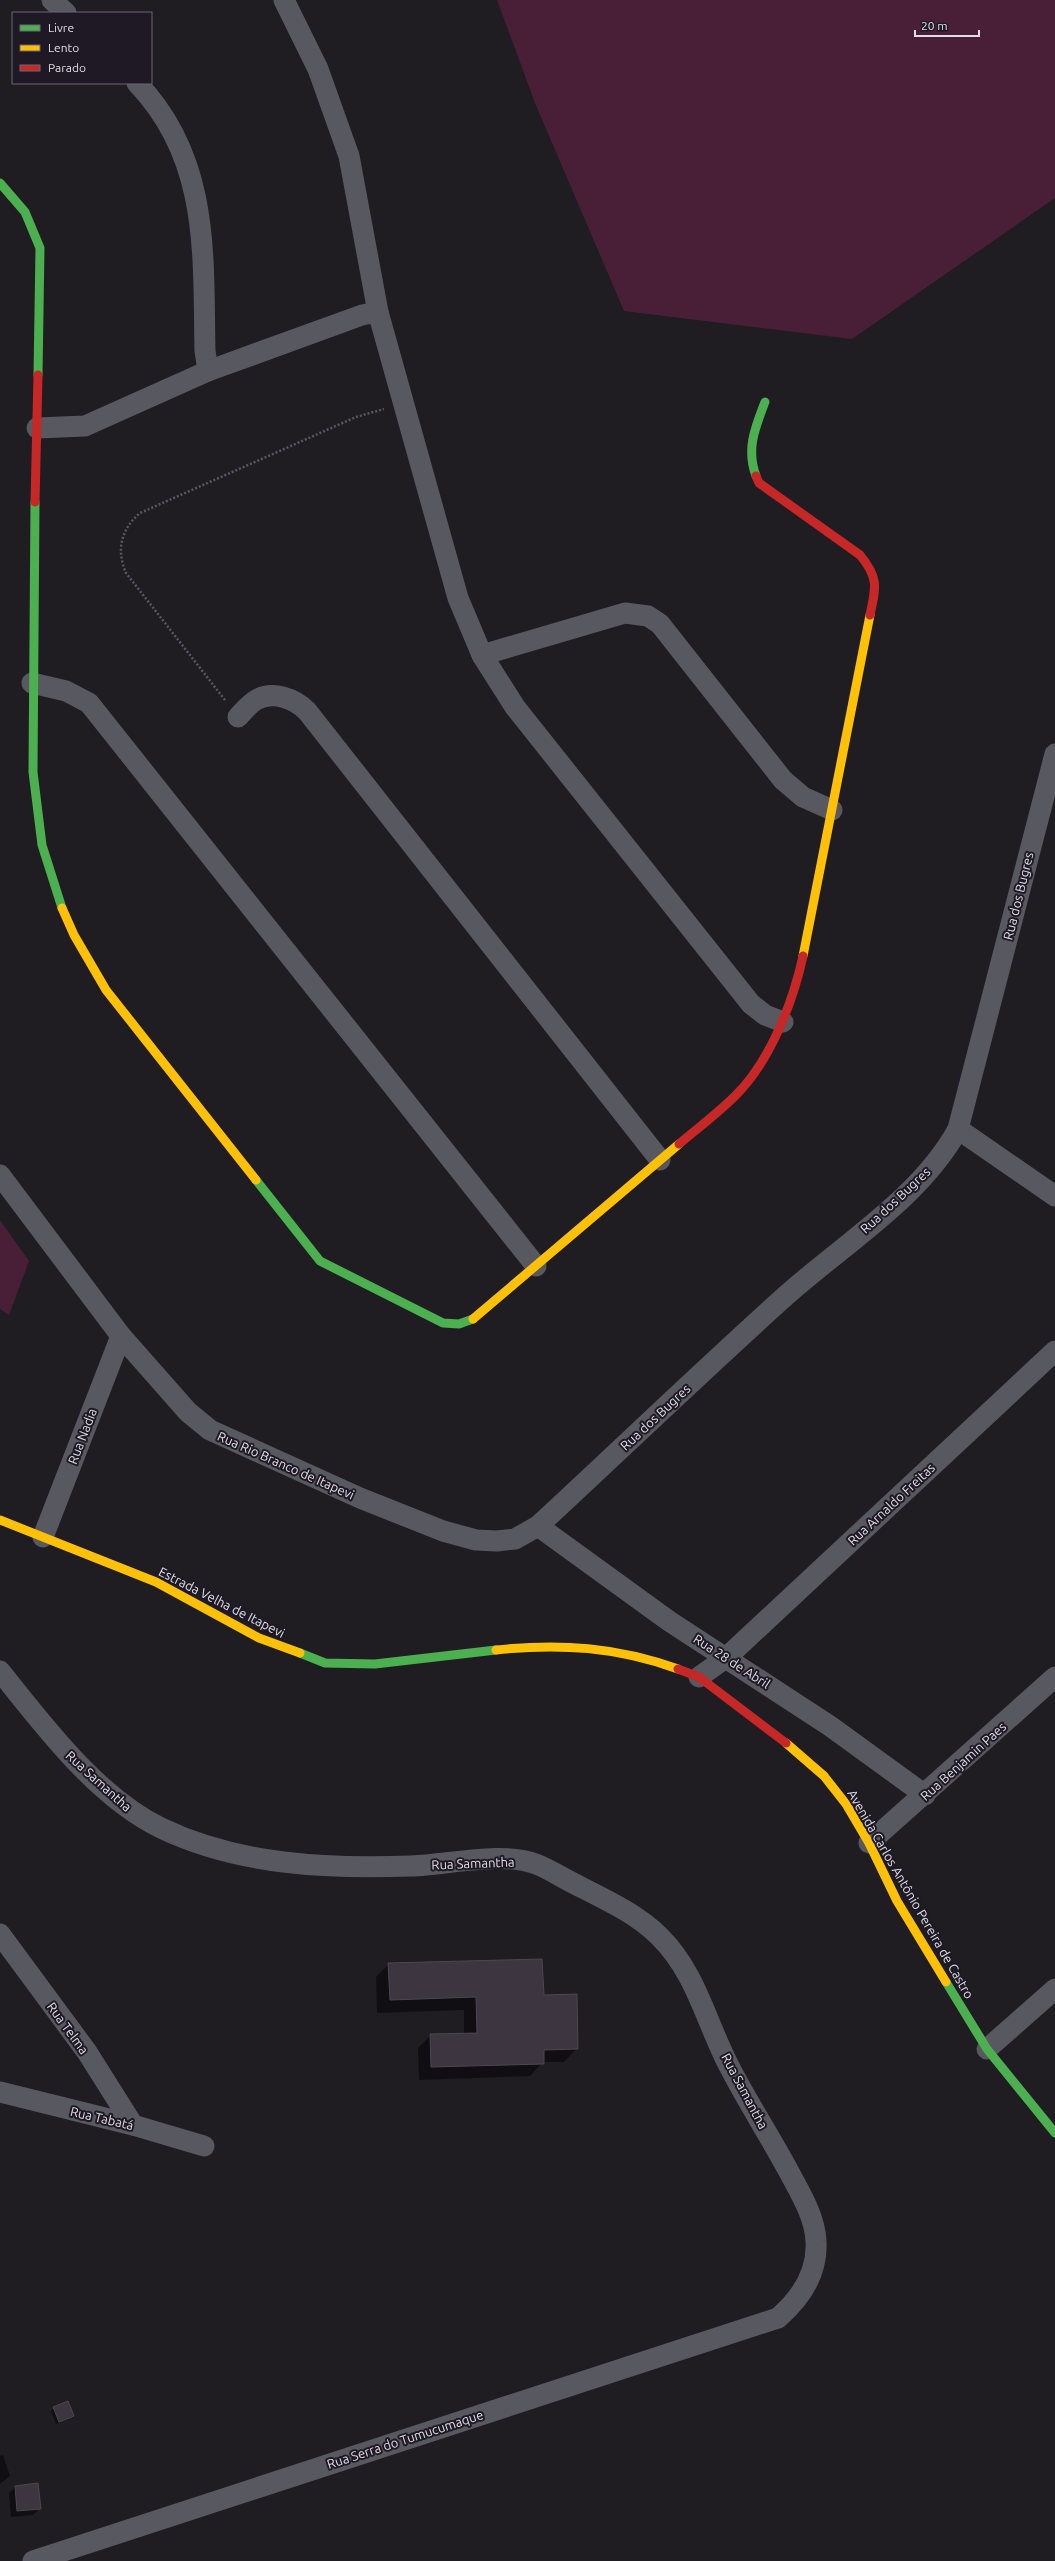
<svg xmlns="http://www.w3.org/2000/svg" width="1055" height="2561" viewBox="0 0 1055 2561" font-family="Ubuntu,sans-serif">
<rect width="100%" height="100%" fill="#1f1c22"/>
<g fill="#491f38">
<polygon points="497,0 1055,0 1055,198 852,339 624,311 535,103"/>
<polygon points="0,1220 29,1261 9,1315 0,1309"/>
</g>
<g fill="#0007">
<polygon points="389,1964 543,1996 577,2048 564,2062 543,2062 530,2076 419,2080 418,2048 431,2035 464,2034 464,2010 377,2013 376,1977"/>
<polygon points="54,2408 73,2415 56,2424 51,2411"/>
<polygon points="3,2455 10,2476 0,2484 0,2456"/>
<polygon points="15,2487 40,2508 33,2515 11,2517 9,2493"/>
</g>
<g fill="#3d353f" stroke="#4c484d">
<polygon points="542,1959 544,1995 577,1994 578,2049 544,2050 544,2064 431,2067 430,2034 477,2033 476,1997 390,2000 388,1963"/>
<polygon points="68,2401 74,2416 59,2422 53,2407"/>
<polygon points="38,2483 41,2509 17,2511 15,2486"/>
</g>
<g fill="none" stroke-linecap="round" stroke-linejoin="round">
<path stroke="#59585e" stroke-width="2.5" stroke-dasharray="2 2" stroke-linecap="butt" d="M225,700L126,573C116,550 121,529 140,513L356,417L384,409"/>
<g stroke="#575860" stroke-width="21">
<polyline points="52,0 66,13"/>
<polyline points="284,0 318,69 349,156 378,312 458,598 482,655 515,707 751,1004 765,1015 783,1022"/>
<path d="M137,83C210,159 203,254 205,351L208,371"/>
<polyline points="37,428 85,426 208,371 362,315 378,312"/>
<polyline points="482,655 625,613 648,616 660,624 783,780 803,797 832,810"/>
<polyline points="32,683 66,691 89,703 536,1266"/>
<path d="M238,717C243,712 249,704 256,700C273,690 295,699 307,711L660,1160"/>
<polyline points="958,1129 1055,1196"/>
<path d="M0,1175L121,1336L188,1412L210,1430L360,1498L443,1531L476,1540L497,1541L515,1539L538,1526C619,1451 699,1374 781,1300C839,1247 920,1199 958,1129L1055,754"/>
<polyline points="538,1526 669,1621 830,1726 925,1795"/>
<polyline points="43,1537 121,1336"/>
<path d="M0,1671C44,1726 97,1797 161,1828C238,1865 327,1869 411,1866C448,1865 502,1851 536,1864C549,1869 561,1877 573,1883C602,1898 636,1913 659,1936C696,1972 706,2022 729,2066C747,2101 769,2135 788,2170C799,2191 815,2216 816,2241C818,2273 801,2298 778,2318L33,2561"/>
<polyline points="699,1677 727,1657 1055,1351"/>
<polyline points="869,1843 1055,1677"/>
<polyline points="0,1934 87,2052 133,2125"/>
<polyline points="987,2049 1055,1989"/>
<polyline points="0,2092 133,2125 204,2146"/>
</g>
<g stroke="#4caf50" stroke-width="9">
<polyline points="0,183 25,212 40,248 38,375"/>
<path d="M756,476C746,449 755,428 765,402"/>
<polyline points="35,502 33,772 42,845 62,908"/>
<polyline points="256,1180 320,1261 443,1323 459,1324 473,1319"/>
<polyline points="300,1653 325,1663 375,1664 496,1650"/>
<polyline points="946,1982 987,2049 1055,2133"/>
</g>
<g stroke="#ffc107" stroke-width="9">
<polyline points="62,908 74,935 106,990 256,1180"/>
<polyline points="803,956 870,615"/>
<polyline points="473,1319 679,1144"/>
<polyline points="0,1520 156,1582 259,1638 300,1653"/>
<path d="M496,1650C560,1643 617,1647 678,1669"/>
<polyline points="786,1743 824,1776 846,1804 869,1843 897,1901 946,1982"/>
</g>
<g stroke="#c62828" stroke-width="9">
<path d="M756,476L759,483L860,555C879,578 876,587 870,615"/>
<polyline points="35,502 38,375"/>
<path d="M679,1144C698,1128 718,1113 735,1096C770,1062 793,1002 803,956"/>
<polyline points="678,1669 699,1677 786,1743"/>
</g>
</g>
<g text-anchor="middle" dominant-baseline="central" stroke-width="4" stroke-linejoin="round" paint-order="stroke">
<g font-size="13" fill="#e0dde6" stroke="#1e1925">
<text transform="translate(1018 896) rotate(-76)">Rua dos Bugres</text>
<text transform="translate(895 1200) rotate(-43)">Rua dos Bugres</text>
<text transform="translate(655 1417) rotate(-43)">Rua dos Bugres</text>
<text transform="translate(82 1436) rotate(-69)">Rua Nadia</text>
<text transform="translate(286 1465) rotate(24)">Rua Rio Branco de Itapevi</text>
<text transform="translate(891 1504) rotate(-43)">Rua Arnaldo Freitas</text>
<text transform="translate(222 1602) rotate(27)">Estrada Velha de Itapevi</text>
<text transform="translate(732 1661) rotate(33)">Rua 28 de Abril</text>
<text transform="translate(963 1761) rotate(-42)">Rua Benjamin Paes</text>
<text transform="translate(99 1781) rotate(42)">Rua Samantha</text>
<text transform="translate(473 1863) rotate(-2)">Rua Samantha</text>
<text transform="translate(911 1894) rotate(60)">Avenida Carlos Antônio Pereira de Castro</text>
<text transform="translate(68 2028) rotate(54)">Rua Telma</text>
<text transform="translate(745 2091) rotate(62)">Rua Samantha</text>
<text transform="translate(102 2118) rotate(13)">Rua Tabatá</text>
<text transform="translate(405 2439) rotate(-18)">Rua Serra do Tumucumaque</text>
</g>
</g>
<rect x="12" y="12" width="140" height="72" fill="#1e1925" stroke="#6c6772"/>
<rect x="20" y="25" width="20" height="6" fill="#4caf50" stroke="#6c6772"/>
<text x="48" y="32" font-size="12" fill="#e0dde6">Livre</text>
<rect x="20" y="45" width="20" height="6" fill="#ffc107" stroke="#6c6772"/>
<text x="48" y="52" font-size="12" fill="#e0dde6">Lento</text>
<rect x="20" y="65" width="20" height="6" fill="#c62828" stroke="#6c6772"/>
<text x="48" y="72" font-size="12" fill="#e0dde6">Parado</text>
<path d="M915 30v6h64v-6" fill="none" stroke="#e0dde6" stroke-width="2"/>
<text x="921" y="30" font-size="12" fill="#e0dde6" stroke="#1e1925" stroke-width="3" paint-order="stroke">20 m</text>
</svg>
